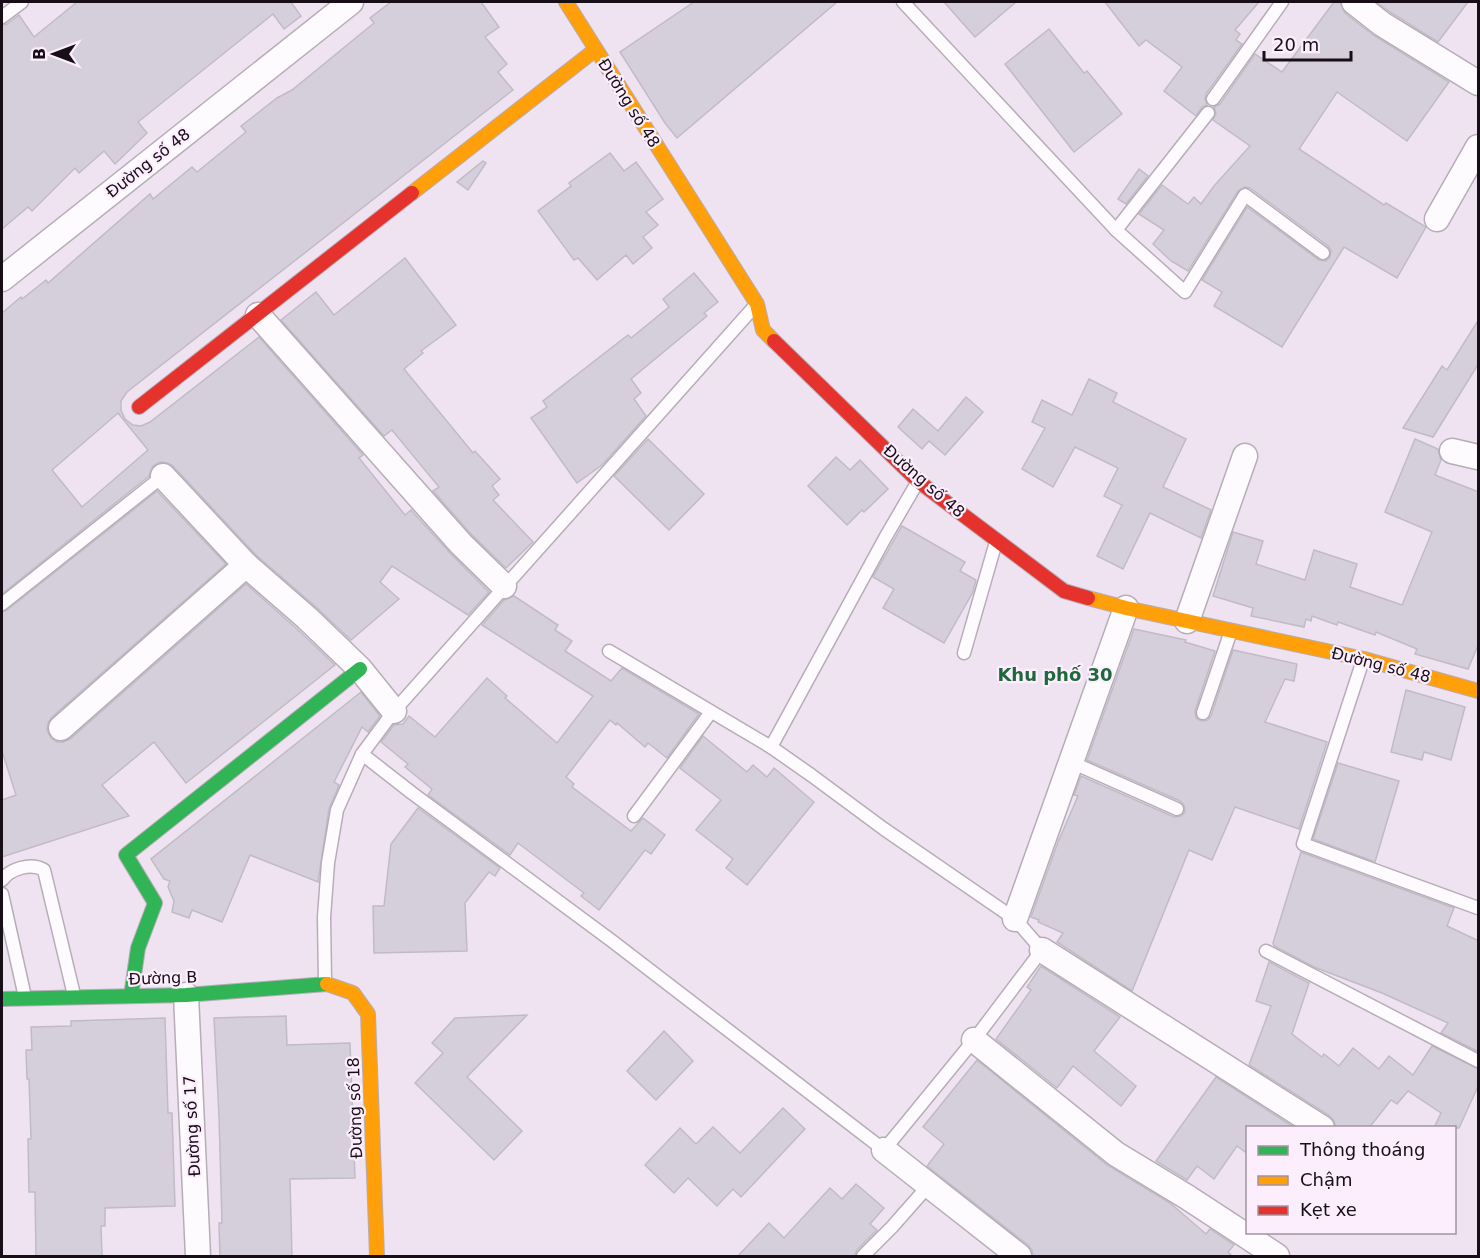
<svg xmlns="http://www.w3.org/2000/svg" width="1480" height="1258" viewBox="0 0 1480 1258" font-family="'DejaVu Sans',sans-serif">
<rect width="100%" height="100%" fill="#f0e3f1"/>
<g fill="#d5cfdb" stroke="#c1bbc7" stroke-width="1.5" fill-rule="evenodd">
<polygon points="77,2 291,2 301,16 284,29 273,14 138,122 147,133 115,164 104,151 79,173 75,168 32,211 28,207 2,229 2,25 7,24 19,15 34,37"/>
<path d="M391,2H481L499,27L485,37L507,64L498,72L513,90L127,392L121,401V410L125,419L133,425L141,426L150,422L259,337L363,455L359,458L405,515L411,510L450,553L489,592L468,615L392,566L380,582L399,599L351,640L316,607L256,555L173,466L168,463L160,462L153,466L149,476L2,594V313L21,297L22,299L46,280L48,283L150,194L153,199L192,167L197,172L246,132L241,126L277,98L292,90L374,23L370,18ZM118,413L148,450L82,507L52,470Z"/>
<polygon points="694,2 837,2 677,138 665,123 620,52"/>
<polygon points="944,2 1016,2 975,37"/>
<polygon points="1105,2 1259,2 1235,30 1240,34 1236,40 1242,44 1206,94 1205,99 1207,105 1202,107 1196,116 1164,91 1182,67 1146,40 1139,46"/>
<polygon points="1334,2 1340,2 1345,13 1373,35 1449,82 1407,141 1337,92 1299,149 1384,205 1386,203 1426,227 1397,278 1344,247 1282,347 1214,306 1222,292 1202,280 1247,207 1319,260 1326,261 1330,257 1331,250 1328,246 1250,188 1245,187 1238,191 1188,271 1171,261 1153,244 1164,230 1139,214 1162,185 1188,204 1194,197 1201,204 1214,186 1250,146 1213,120 1216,114 1214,107 1220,104 1255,54 1282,72"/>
<polygon points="1376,2 1468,2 1438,42 1390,12"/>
<polygon points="1049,29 1084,73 1087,71 1122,114 1074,152 1005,64"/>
<polygon points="610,153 624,171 636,162 663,199 646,212 658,225 643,237 652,248 633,264 626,255 597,280 578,258 574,260 538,211 571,186 569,183"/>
<polygon points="483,161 486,163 468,190 457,182"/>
<polygon points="1139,169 1148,176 1126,204 1118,199"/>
<polygon points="405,258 456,325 421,351 423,353 404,369 473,453 475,451 500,479 492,486 499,495 493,500 533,542 506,568 471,534 433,491 439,487 392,430 384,436 281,320 316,292 334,315"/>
<polygon points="694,273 718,302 704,313 707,316 631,379 641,393 634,399 646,416 602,465 577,483 531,418 547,407 543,401 628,335 631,338 669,307 663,299"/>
<polygon points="1479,319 1479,363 1433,437 1403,428 1442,366 1447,370"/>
<polygon points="1089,379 1117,393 1113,402 1186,439 1163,487 1211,510 1201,538 1150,513 1123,569 1097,556 1122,505 1104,496 1118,468 1075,447 1053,487 1022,469 1045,428 1032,422 1042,400 1072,415"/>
<polygon points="966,397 983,412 945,455 929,441 922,449 898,427 913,409 938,431"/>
<polygon points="648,439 704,494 669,530 614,476"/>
<polygon points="1415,439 1438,449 1441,460 1435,475 1479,492 1479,643 1468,669 1415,654 1417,649 1376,632 1375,635 1338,622 1337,625 1312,616 1311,621 1306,619 1304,627 1251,616 1253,608 1213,596 1233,532 1263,541 1256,564 1305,580 1314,550 1357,564 1350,587 1402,605 1432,532 1385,512"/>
<polygon points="836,457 850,470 860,460 888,489 864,512 862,510 847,525 808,486"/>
<polygon points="157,491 226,564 52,717 48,723 47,730 51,738 57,742 63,742 70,739 246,584 297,629 335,665 186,783 154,742 102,785 129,816 2,857 2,800 16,795 2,751 2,612 7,610"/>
<polygon points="902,526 965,562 960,571 976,580 973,592 944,643 883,608 894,589 873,577"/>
<polygon points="514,596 558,625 555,630 572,641 565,651 611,681 622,668 699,714 667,758 648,743 645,747 617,723 616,725 610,720 566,777 574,784 572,787 631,831 643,818 665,835 651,854 645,850 599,910 581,896 584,893 518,843 510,855 428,795 432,789 405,767 408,764 381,742 394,725 403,724 409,716 435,737 487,678 507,696 505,698 557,743 593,696 482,625 504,600"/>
<polygon points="1134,629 1186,640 1185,642 1215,651 1195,711 1196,718 1201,721 1208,720 1211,716 1233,650 1297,664 1294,681 1285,679 1265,722 1327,742 1299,829 1235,807 1212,860 1189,850 1132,991 1057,942 1063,933 1038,922 1039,920 1031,917 1058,842 1078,796 1074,795 1081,776 1174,817 1181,816 1185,812 1184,805 1180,801 1087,760"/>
<polygon points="1406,690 1465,707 1451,760 1424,752 1422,760 1391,752"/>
<polygon points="361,692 380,716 368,732 362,727 334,782 339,785 329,809 318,882 250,855 222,922 192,910 189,918 172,912 174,901 168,887 170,881 164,879 151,859"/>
<polygon points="703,736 747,772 753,765 767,777 774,768 814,802 747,885 726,868 733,859 696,830 721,800 680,768"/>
<polygon points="1338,763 1399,781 1375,862 1313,839"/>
<polygon points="418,808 500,868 495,876 489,872 465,903 467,951 374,953 373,906 384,906 391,844"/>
<polygon points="1301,852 1454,908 1447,926 1479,941 1479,1052 1441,1033 1448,1023 1382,993 1314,967 1274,946 1273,943"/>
<polygon points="1269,962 1309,983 1292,1034 1322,1057 1324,1054 1339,1066 1353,1048 1379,1069 1389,1056 1413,1075 1432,1046 1479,1069 1479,1084 1459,1128 1434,1128 1441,1113 1408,1091 1397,1104 1391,1100 1369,1128 1336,1128 1334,1121 1330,1116 1249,1065 1271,1006 1256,1001"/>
<polygon points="1041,966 1120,1017 1094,1051 1136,1086 1121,1106 1073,1066 1057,1088 996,1039 1031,990 1027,987"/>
<polygon points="527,1015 467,1077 522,1131 494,1160 415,1083 443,1053 432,1043 455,1018"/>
<polygon points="286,1016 287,1045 350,1043 355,1178 290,1179 292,1257 220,1257 219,1223 222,1223 219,1116 214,1018"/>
<polygon points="165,1018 168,1113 172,1113 175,1206 105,1208 105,1226 101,1226 102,1256 36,1257 35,1192 29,1192 28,1139 31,1139 29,1079 27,1079 26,1050 32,1050 31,1027 71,1026 71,1021"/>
<polygon points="664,1031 693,1061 656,1100 627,1071"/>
<polygon points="977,1060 1107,1165 1170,1203 1206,1234 1210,1229 1234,1245 1228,1252 1233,1257 1033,1257 1032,1250 1028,1245 927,1166 944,1144 923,1127"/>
<polygon points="1216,1077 1295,1128 1248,1128 1248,1154 1237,1146 1214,1179 1197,1166 1187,1180 1156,1161"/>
<polygon points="783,1108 805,1129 741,1197 733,1189 717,1206 688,1178 674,1193 645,1165 680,1128 696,1144 713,1127 740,1153"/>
<polygon points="856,1184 884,1208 870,1224 877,1230 857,1250 854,1257 737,1257 769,1223 784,1238 830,1188 842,1199"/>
</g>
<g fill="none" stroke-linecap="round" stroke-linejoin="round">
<defs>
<g id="lane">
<polyline points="903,2 1116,230 1185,292 1245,195 1323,253"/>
<polyline points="2,17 22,2"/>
<polyline points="1213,99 1282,2"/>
<polyline points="1116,230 1208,113"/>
<polyline points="2,604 163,476"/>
<polyline points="964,653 996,542"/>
<polyline points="1363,660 1303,844 1478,908"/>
<polyline points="1203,713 1231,631"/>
<polyline points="771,747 885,538 917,483"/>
<polyline points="362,754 412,793 612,941 884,1150 974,1040 1042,950 1015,919 884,829 811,775 771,747 609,651"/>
<polyline points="1071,762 1177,809"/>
<polyline points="634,816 711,712"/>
<path d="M2,880C10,869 31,862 44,870L74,995"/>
<polyline points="2,894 25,997"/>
<polyline points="1266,951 1478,1061"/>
<polyline points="325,982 324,917 328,863 337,810 362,754 394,711 754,307"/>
<polyline points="863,1256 892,1227 929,1185"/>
</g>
<g id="street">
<polyline points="1354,2 1382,24 1478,83"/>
<polyline points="1437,219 1478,147"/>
<polyline points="2,279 351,2"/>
<polyline points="258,315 461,544 504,586"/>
<polyline points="1452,451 1478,457"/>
<polyline points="163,476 246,565 307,618 360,669 394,711"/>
<polyline points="1187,621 1245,456"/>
<polyline points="61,728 246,565"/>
<polyline points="1015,919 1126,608"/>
<polyline points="1042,950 1322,1128"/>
<polyline points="186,995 198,1256"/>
<polyline points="974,1040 1116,1154 1187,1197 1277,1256"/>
<polyline points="884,1150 1019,1256"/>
</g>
<g id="fast">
<polyline points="131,996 138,948 155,903 126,855 360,669"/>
<polyline points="2,999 186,995 327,984"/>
</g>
<g id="slow">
<polyline points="566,2 757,304 763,330 774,341"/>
<polyline points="412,193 595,50"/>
<polyline points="1088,598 1126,608 1364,659 1478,691"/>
<polyline points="327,984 353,993 368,1014 377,1256"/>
</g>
<g id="jam">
<polyline points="774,341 918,481 1064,591 1088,598"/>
<polyline points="139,407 412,193"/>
</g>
</defs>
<use href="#lane" stroke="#b7adb8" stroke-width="15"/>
<use href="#street" stroke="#b7adb8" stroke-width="27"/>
<use href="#fast" stroke="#b7adb8" stroke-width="16"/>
<use href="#slow" stroke="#b7adb8" stroke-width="16"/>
<use href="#jam" stroke="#b7adb8" stroke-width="16"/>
<use href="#lane" stroke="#fdfbfd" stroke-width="12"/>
<use href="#street" stroke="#fdfbfd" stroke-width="24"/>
<use href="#fast" stroke="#30b455" stroke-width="14"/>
<use href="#slow" stroke="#ff9f0a" stroke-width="14"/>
<use href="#jam" stroke="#e5322d" stroke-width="14"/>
</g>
<g text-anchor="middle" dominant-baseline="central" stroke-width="4.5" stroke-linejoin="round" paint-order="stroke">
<g font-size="16" fill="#170e17" stroke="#fdeefe">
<text transform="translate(629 103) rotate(58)">Đường số 48</text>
<text transform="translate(148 163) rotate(-38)">Đường số 48</text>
<text transform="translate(924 481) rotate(41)">Đường số 48</text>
<text transform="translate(1381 665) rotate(14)">Đường số 48</text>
<text transform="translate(163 978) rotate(-2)">Đường B</text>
<text transform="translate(355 1108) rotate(-92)">Đường số 18</text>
<text transform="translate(192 1126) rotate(-93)">Đường số 17</text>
</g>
<g font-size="18" font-weight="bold" fill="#1f683c" stroke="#fdeefe">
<text x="1055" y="674">Khu phố 30</text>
</g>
</g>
<rect width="1480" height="1258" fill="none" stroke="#170e17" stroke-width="6"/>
<rect x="1246" y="1126" width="210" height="108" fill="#fdeefe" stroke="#a194a2" stroke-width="1.5"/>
<rect x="1258" y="1146" width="30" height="9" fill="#30b455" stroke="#a194a2" stroke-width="1.5"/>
<text x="1300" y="1156" font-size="18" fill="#170e17">Thông thoáng</text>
<rect x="1258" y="1176" width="30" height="9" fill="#ff9f0a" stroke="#a194a2" stroke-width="1.5"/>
<text x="1300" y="1186" font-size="18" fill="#170e17">Chậm</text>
<rect x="1258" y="1206" width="30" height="9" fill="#e5322d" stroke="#a194a2" stroke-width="1.5"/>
<text x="1300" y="1216" font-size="18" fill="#170e17">Kẹt xe</text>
<g transform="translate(54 54) rotate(270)" stroke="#fdeefe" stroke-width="4.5" paint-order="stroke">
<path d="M0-4.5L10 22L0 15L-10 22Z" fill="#170e17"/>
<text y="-9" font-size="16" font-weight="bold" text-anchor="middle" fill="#170e17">B</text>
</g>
<path d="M1264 51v9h87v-9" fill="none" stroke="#170e17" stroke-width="3"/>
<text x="1273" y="51" font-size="18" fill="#170e17" stroke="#fdeefe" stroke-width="4.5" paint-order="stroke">20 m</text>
</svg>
